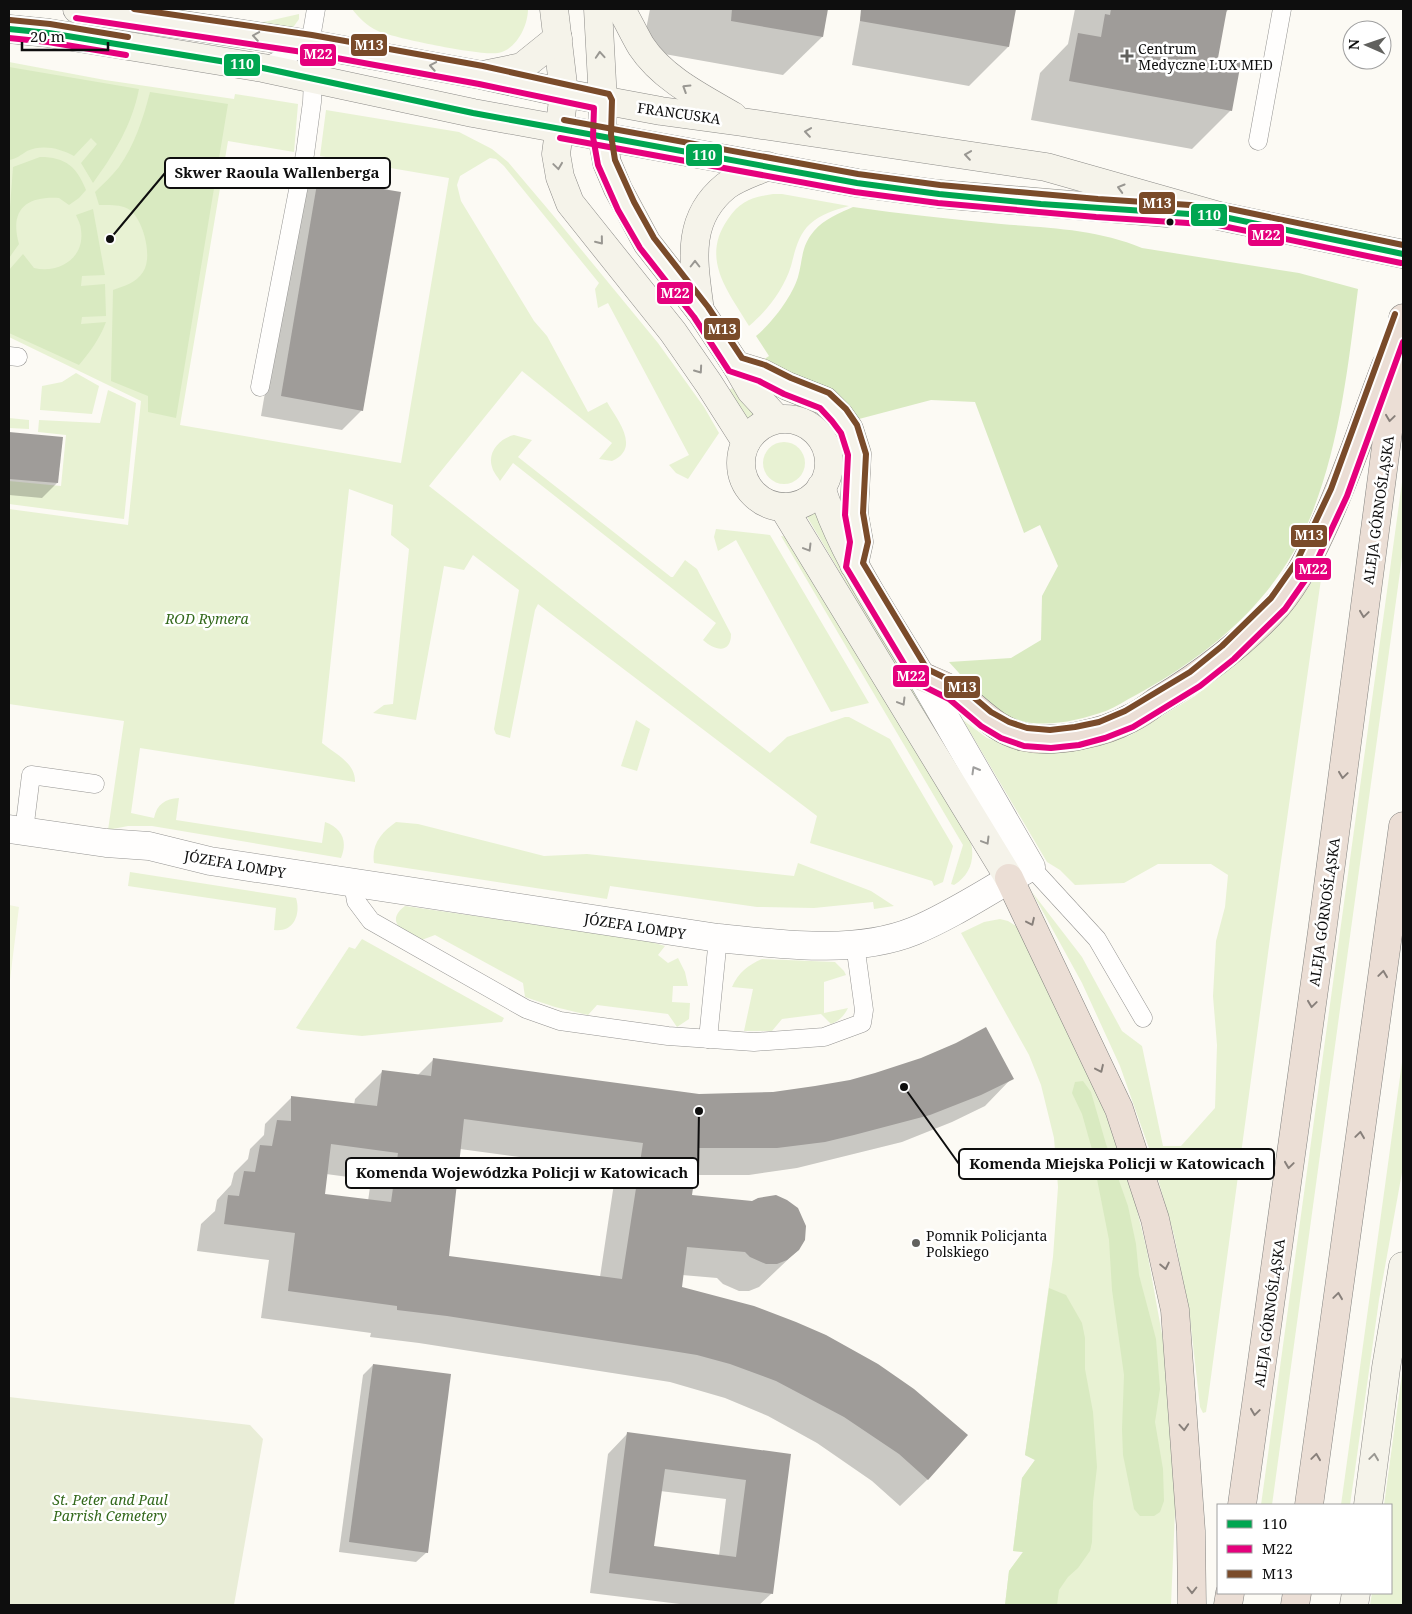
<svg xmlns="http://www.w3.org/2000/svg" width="1412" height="1614" viewBox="0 0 1412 1614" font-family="'Noto Serif',serif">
<rect width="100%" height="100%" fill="#fcfaf4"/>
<g fill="#e8f2d3">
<path d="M352,9H528C528,26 516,50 498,53C481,56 394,38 378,31C367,26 359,18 352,9Z"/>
<polygon points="299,14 299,19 292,29 255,24"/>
<path d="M9,62L105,80L234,99L235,94L298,104L294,152L228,141L180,425L401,463L449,178L320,156L326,110L459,132L492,149L508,162L552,214L658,343L704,407L719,433L688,479L676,473L669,465L689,455L608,303L598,308L595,289L599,283L504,166L496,159L490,158L460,176L457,185L461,201L534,321L547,336L588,412L607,402C618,421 641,448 612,461L599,459L612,443L522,371L429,486L770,753L787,737L845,717H849L890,739L953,846L943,882L934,886L932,881L810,843L817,816L538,604L535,610L510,738L496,734L494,729L519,590L473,555L464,570L444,566L416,720L373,713L384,705L393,704L409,549L391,535L393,505L349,489L322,743C334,753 356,763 355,782L140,748L131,813L154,818C157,804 165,799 179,798L176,820L322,843L325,822C342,828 348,841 341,858L152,826H128L108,830L124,721L9,704V509L128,525L141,401L9,337Z"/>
<path d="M773,194H782L849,206C835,210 821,214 810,224C798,235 795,251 791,266C784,289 767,311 749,326C728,291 700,259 728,219C740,201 752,197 773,194Z"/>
<polygon points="76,373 99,386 92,414 40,410 42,386 62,382"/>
<polygon points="732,388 755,414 745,421 726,392"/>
<polygon points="108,390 136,403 124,519 9,504 9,481 61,486 66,435 38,432 39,420 100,423"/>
<polygon points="9,418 29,420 29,429 9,428"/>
<path d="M514,435L532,440L518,457L671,577H673L685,560L697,569L731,634C731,655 714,650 703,640L716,623L513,463L500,481C498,477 493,472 492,467C487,452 500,438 514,435Z"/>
<circle cx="784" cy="463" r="21"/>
<polygon points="1403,475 1403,550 1272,1505 1261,1505"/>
<polygon points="815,510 999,840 806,515"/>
<polygon points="716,529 770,535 869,703 831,712 736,540 718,551 714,537"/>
<path d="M781,536L790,537L971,842C975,860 970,875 954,885L951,884L963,845Z"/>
<polygon points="1319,571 1322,572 1269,946 1208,1399 1206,1412 1203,1413 1200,1407 1189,1309 1174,1235 1150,1151 1120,1066 1082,983 1032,892 1082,957 1122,1031 1142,1046 1163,1146 1181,1146 1215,1108 1217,1045 1213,996 1216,941 1225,907 1228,875 1211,864 1158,864 1124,883 1075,885 1060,870 1047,862 963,720 987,738 1016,748 1039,751 1067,752 1093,747 1129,736 1195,696 1252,650 1279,625 1308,588"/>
<polygon points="636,720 650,729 637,771 621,766"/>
<path d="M396,822L418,824L544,856L587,854L794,876L798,863L871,891L894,906L874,909L873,902L814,908L757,907L610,886L607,899L374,863C371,844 382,832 396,822Z"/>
<path d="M130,872L296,898C301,914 294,933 274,930L276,908L128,886Z"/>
<path d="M405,906L648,941L665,946L658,955L668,963L678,958L685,972L688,986H673L672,1002L690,1003L689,1019L677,1027L668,1014L597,1005L588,1015L555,1007L525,997L523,983L435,935L419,941C404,932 384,922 405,906Z"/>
<polygon points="1000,919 1008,921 1019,928 1092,1077 1106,1115 1135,1202 1147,1251 1165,1351 1176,1488 1171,1605 1005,1605 1009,1571 1023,1552 1013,1551 1022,1478 1035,1460 1025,1455 1053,1257 1058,1187 1054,1138 1041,1085 1029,1055 961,933 984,922"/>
<polygon points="362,939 504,1018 502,1022 362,1036 301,1030 296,1028 349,947 355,949"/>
<path d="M762,959L835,962L844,971L846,975L824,982V1013L848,1008C844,1016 839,1021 831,1024L821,1014L782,1019L772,1031H744L753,989L732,987C738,973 748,965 762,959Z"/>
<polygon points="1403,1055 1403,1167 1379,1300 1350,1505 1341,1505"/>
<polygon points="1403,1366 1403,1605 1370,1605 1372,1593 1391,1593 1391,1505 1384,1505"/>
</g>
<g fill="#d9eac1">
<path d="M9,67L139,89C132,125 114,154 93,183L81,163L97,144L91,138L74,156C60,148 42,144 27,151C21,155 16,159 9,160Z"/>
<path d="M150,92L228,104L176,418L148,412V396L111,381L113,290C124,286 136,283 143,272C153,258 144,221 130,210C121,204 109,205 99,205L95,192C103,184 112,176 119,167C135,144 143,119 150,92Z"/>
<path d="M40,157C66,157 77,167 86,190L79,198L69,205L59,198C27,196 9,209 19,244L9,258V221L13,167Z"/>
<path d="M853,207C902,214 951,219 1001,224C1049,228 1097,229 1142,248L1299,273L1358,289C1348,366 1340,445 1310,518C1299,546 1281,575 1261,598C1227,638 1182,670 1136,695C1126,700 1116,707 1106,711C1077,721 1043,729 1014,719C987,710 967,681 949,662L1011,658L1041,640L1042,596L1058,566L1040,525L1024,533L975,402L931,400L859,419L842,399L830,390L812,381L791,376L763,360L769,356L756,336C771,324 792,297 798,277C803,259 801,246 814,231C824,219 840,213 853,207Z"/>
<path d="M93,209L105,275L82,276L81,286L105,284L106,316L82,317L81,324L106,322C100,338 90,352 79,365L9,333V270L23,254L34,268C59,274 85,258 81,230C81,225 78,220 76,215Z"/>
<polygon points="1083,1081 1091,1092 1106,1144 1128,1206 1136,1244 1139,1275 1156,1339 1160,1389 1155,1422 1163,1469 1164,1501 1160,1512 1154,1516 1140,1516 1134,1509 1123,1455 1122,1429 1124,1375 1112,1290 1109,1240 1096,1174 1095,1160 1082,1114 1072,1093 1075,1082"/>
<polygon points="1049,1288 1066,1295 1082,1323 1085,1338 1085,1369 1093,1412 1097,1467 1093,1502 1092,1542 1090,1551 1078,1568 1068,1577 1059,1590 1057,1605 1005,1605 1009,1571 1023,1552 1013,1551 1022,1478 1035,1460 1025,1455"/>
</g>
<polygon fill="#e9edd7" points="9,1397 250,1425 263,1439 234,1605 9,1605"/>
<polygon fill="#f1f6dd" points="9,905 19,907 9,988"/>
<g fill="#0003" fill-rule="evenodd">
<polygon points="650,9 827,9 822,37 783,75 642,50"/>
<polygon points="862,9 1015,9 1008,47 969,86 852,65"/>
<polygon points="1075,9 1229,9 1225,13 1217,59 1231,110 1192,149 1031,120 1040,73 1068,44"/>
<polygon points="318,179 362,410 342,430 261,416 298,199"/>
<polygon points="9,433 61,438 57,483 42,498 9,495"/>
<path d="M433,1060L699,1095L773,1093L1012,1078L985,1106L952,1122L902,1142L797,1168L749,1175H694L691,1196L798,1250L759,1287L749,1291H739L723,1284L717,1278L682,1275L680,1288L754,1307L928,1479L900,1506L872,1481L817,1443L768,1416L725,1398L670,1382L419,1343L370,1337L371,1333L261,1318L269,1260L197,1251L201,1224L215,1211L217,1200L231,1185L234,1173L248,1159L250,1149L264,1135L265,1124L292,1097L354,1105L355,1099L382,1072L417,1076ZM460,1149L616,1170L600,1277L447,1257ZM326,1174L371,1180L368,1201L323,1195Z"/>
<polygon points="373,1365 427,1552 416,1562 339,1552 363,1375"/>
<path d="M628,1433L790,1455L772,1593L759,1605H688L590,1593L608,1454ZM660,1491L726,1499L719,1556L653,1547Z"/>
</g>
<g fill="#9f9c99" fill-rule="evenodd">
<polygon points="732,9 828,9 823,37 731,21"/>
<polygon points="861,9 1016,9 1009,47 860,21"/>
<polygon points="1111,9 1227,9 1218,58 1241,62 1232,111 1069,81 1078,33 1101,37 1105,14 1110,15"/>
<polygon points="318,178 401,192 363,411 281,396"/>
<polygon points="9,432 63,437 58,483 9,479"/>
<path d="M986,1027L1014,1079L981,1095L930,1115L854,1135L825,1142L777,1148H699L692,1195L752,1201L758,1198L776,1195L787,1200L798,1208L806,1226L805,1240L799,1250L787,1260L777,1264H766L750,1257L745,1252L687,1247L682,1287L754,1306L796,1322L826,1335L878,1364L914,1389L968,1435L928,1480L899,1454L844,1417L776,1381L730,1364L697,1355L660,1349L447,1316L397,1310V1306L288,1291L295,1233L224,1224L228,1195L239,1196L244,1171L255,1172L260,1145L272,1146L277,1120L291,1121V1096L377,1106L382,1070L431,1076L433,1058L699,1094L773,1092L815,1086L850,1080L875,1073L921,1058L956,1043ZM464,1119L643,1143L622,1279L449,1256ZM331,1144L398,1153L391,1202L325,1194Z"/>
<polygon points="373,1364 451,1374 428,1553 349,1542"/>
<path d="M627,1432L791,1454L773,1594L609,1573ZM665,1469L746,1480L736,1557L654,1546Z"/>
</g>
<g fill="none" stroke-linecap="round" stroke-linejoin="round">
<defs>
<g id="lane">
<polyline points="263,68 310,44 316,9"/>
<polyline points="1258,141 1282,9"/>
<polyline points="9,356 18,357"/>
<polyline points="260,387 305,154 312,102 313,78"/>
<polyline points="24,831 31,775 95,784"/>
<polyline points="1031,867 1097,939 1143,1018"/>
<polyline points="353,884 356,901 371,921 526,1009 560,1021 668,1036 754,1042 824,1037 862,1023 864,1010 855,944"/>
<polyline points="708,1039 718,938"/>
</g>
<path id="street" d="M9,829L106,843L149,846L210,861L718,938C779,944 855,955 914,931C955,914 992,888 1031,867L921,676"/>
<g id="secondary">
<polyline points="77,9 310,44 481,75 564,93 661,111 742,122 1046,167 1219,216 1403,254"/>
<polyline points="554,9 564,93 556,154 560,177 570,203 673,332 709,384 746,442"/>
<polyline points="598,9 603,101 602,136 607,163 618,189 647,243 701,312 736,365 751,391 777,419"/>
<path d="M621,9C628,21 634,34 641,46C662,78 700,97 733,116"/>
<polyline points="9,29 49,33 263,68 473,113 857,183 939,194 1167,213"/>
<polyline points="488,74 522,67 558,38"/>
<path d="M700,311C694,264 684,220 726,186C738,177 755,172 768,166"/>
<polyline points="736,365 762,373 787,386 825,401 839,415 849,429 857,454 854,514 859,542 854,565"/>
<circle cx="785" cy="463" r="44"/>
<path d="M821,487C842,555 885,615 921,676"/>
<polyline points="783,507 1009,878"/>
<polyline points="1368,1505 1386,1368 1403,1266"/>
<polyline points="1354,1605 1356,1593"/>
</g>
<g id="highway">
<path d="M921,676C932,681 945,685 955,692C979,709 994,730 1024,737C1055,744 1104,733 1131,718C1140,714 1148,708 1156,702C1201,675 1242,645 1277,606C1298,581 1313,550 1326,521C1349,470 1366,417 1386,365"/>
<polyline points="1009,878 1119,1109 1155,1219 1175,1310 1191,1531 1192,1605"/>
<polyline points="1242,1505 1322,932 1403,318"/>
<polyline points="1309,1505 1403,826"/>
<polyline points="1228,1605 1230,1593"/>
<polyline points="1295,1605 1297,1593"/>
</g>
</defs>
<use href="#lane" stroke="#959492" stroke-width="19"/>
<use href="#street" stroke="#959492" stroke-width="29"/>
<use href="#secondary" stroke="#8c8b88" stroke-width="29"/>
<use href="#highway" stroke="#82827f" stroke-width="29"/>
<use href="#lane" stroke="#fffefd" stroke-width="18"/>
<use href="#street" stroke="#fffefd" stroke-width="28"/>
<use href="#secondary" stroke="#f5f3ea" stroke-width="28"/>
<use href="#highway" stroke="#ebded5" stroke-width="28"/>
<defs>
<polyline id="bus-1" points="9,29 49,33 263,68 473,113 857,183 939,194 1041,204 1219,216 1403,254"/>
<g id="bus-2">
<polyline points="76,18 309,53 479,84 594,108 593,137 598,165 618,210 640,248 694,317 729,371 759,381 784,394 820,408 832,421 841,433 848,455 845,515 850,542 846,567 915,682 949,699 981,726 1001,738 1024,746 1051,748 1079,745 1105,738 1133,727 1200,686 1234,659 1285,609 1313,569 1347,496 1403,342"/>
<polyline points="9,38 48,42 126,55"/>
<polyline points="560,138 855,192 938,203 1096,217 1218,225 1401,263"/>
</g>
<g id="bus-3">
<polyline points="134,9 312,35 483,66 609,94 612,100 611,135 615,160 634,202 654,238 708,307 742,358 765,365 791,378 829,393 846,409 857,425 866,454 863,513 868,542 863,563 927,669 958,684 991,712 1009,722 1027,728 1050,730 1075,727 1099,722 1125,711 1190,672 1222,646 1271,598 1297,561 1331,489 1395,314"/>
<polyline points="10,20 50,24 128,37"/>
<polyline points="564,120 858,174 940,185 1098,199 1221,207 1403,245"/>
</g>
</defs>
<use href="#bus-1" stroke="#fff" stroke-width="10"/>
<use href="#bus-2" stroke="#fff" stroke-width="10"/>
<use href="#bus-3" stroke="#fff" stroke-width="10"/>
<use href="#bus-1" stroke="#00a651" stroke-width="6"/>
<use href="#bus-2" stroke="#e5007d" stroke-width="6"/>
<use href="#bus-3" stroke="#7a4b2a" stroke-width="6"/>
</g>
<defs><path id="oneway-chevron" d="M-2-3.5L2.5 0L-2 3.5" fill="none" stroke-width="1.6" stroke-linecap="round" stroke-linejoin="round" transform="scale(1.25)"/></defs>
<g stroke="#999792">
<use href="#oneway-chevron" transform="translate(256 36) rotate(-171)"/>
<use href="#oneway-chevron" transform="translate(600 55) rotate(-94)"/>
<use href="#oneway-chevron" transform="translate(433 66) rotate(-170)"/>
<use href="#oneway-chevron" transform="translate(686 88) rotate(-148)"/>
<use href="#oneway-chevron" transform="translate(808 132) rotate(-172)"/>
<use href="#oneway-chevron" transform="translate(968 155) rotate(-172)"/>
<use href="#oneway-chevron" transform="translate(558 166) rotate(82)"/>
<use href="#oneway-chevron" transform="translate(1121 188) rotate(-164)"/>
<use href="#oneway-chevron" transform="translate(600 241) rotate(51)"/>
<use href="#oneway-chevron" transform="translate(695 264) rotate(-90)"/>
<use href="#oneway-chevron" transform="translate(699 370) rotate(55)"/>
<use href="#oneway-chevron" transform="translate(808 548) rotate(59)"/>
<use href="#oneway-chevron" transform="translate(902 702) rotate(59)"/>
<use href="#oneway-chevron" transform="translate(986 841) rotate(59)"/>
<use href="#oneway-chevron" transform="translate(1374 1457) rotate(-82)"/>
</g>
<g stroke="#88807b">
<use href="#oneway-chevron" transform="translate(1390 418) rotate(98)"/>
<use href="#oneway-chevron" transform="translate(1364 614) rotate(98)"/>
<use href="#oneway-chevron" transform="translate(1343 775) rotate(98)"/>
<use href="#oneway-chevron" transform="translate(1031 922) rotate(65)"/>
<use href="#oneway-chevron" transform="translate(1383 974) rotate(-82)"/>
<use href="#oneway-chevron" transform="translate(1312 1004) rotate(98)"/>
<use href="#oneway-chevron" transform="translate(1100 1069) rotate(65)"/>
<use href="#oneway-chevron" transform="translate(1360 1135) rotate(-82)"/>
<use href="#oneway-chevron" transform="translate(1289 1165) rotate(98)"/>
<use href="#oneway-chevron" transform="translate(1165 1266) rotate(78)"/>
<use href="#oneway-chevron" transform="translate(1338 1296) rotate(-82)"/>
<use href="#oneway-chevron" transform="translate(1255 1412) rotate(98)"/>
<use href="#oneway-chevron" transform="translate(1184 1427) rotate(86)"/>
<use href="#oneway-chevron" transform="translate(1316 1457) rotate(-82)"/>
<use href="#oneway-chevron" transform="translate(1192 1590) rotate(90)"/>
</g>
<use stroke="#9f9e9d" href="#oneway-chevron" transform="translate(975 770) rotate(-120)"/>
<g fill="#61615e" stroke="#fff" stroke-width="2">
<path d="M1124.5 48.5h5v5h5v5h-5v5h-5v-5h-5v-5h5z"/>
<circle cx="916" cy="1243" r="5"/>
</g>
<circle fill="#0e0e0e" stroke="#fff" stroke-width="2" cx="1170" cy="222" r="4.5"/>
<g text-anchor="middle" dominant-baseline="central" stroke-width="5" stroke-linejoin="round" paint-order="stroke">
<g font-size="14" fill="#0e0e0e" stroke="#fff" text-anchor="start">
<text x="1138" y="48">Centrum<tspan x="1138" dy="16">Medyczne LUX MED</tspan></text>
<text x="926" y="1235">Pomnik Policjanta<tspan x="926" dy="16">Polskiego</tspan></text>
</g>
<g font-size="14" fill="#0e0e0e" stroke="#fff">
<text transform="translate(679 113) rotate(8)">FRANCUSKA</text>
<text transform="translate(1378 510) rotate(-82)">ALEJA GÓRNOŚLĄSKA</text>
<text transform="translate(235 864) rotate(10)">JÓZEFA LOMPY</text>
<text transform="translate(1324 912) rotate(-82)">ALEJA GÓRNOŚLĄSKA</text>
<text transform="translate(635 926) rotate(9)">JÓZEFA LOMPY</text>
<text transform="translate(1269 1313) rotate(-82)">ALEJA GÓRNOŚLĄSKA</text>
</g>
<g font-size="14" font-style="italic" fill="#33691c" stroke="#fff">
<text x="207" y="618">ROD Rymera</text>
<text x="110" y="1499">St. Peter and Paul<tspan x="110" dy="16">Parrish Cemetery</tspan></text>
</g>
</g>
<path fill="none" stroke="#0e0e0e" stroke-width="2" d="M110 239L165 173M904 1087L959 1164M699 1111L698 1173"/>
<g fill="#0e0e0e" stroke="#fff" stroke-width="2">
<circle cx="110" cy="239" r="5"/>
<circle cx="904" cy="1087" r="5"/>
<circle cx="699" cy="1111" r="5"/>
</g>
<g fill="#fff" stroke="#0e0e0e" stroke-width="2">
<rect x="165" y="158" width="225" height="30" rx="5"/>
<rect x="959" y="1149" width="315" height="30" rx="5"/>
<rect x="346" y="1158" width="352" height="30" rx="5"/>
</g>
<g font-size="15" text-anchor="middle" font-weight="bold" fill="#0e0e0e">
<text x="277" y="178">Skwer Raoula Wallenberga</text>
<text x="1117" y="1169">Komenda Miejska Policji w Katowicach</text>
<text x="522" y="1178">Komenda Wojewódzka Policji w Katowicach</text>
</g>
<g stroke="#fff" stroke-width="2">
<rect x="350" y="33" width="38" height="24" rx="5" fill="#7a4b2a"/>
<rect x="299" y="43" width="38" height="24" rx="5" fill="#e5007d"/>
<rect x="223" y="53" width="38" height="24" rx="5" fill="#00a651"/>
<rect x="685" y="143" width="38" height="24" rx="5" fill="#00a651"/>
<rect x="1138" y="191" width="38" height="24" rx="5" fill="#7a4b2a"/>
<rect x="1190" y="203" width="38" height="24" rx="5" fill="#00a651"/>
<rect x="1247" y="223" width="38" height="24" rx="5" fill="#e5007d"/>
<rect x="656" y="281" width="38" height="24" rx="5" fill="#e5007d"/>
<rect x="703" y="317" width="38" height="24" rx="5" fill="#7a4b2a"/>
<rect x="1290" y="524" width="38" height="24" rx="5" fill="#7a4b2a"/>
<rect x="1294" y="557" width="38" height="24" rx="5" fill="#e5007d"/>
<rect x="892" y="664" width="38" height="24" rx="5" fill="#e5007d"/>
<rect x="943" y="675" width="38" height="24" rx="5" fill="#7a4b2a"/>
</g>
<g font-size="14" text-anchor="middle" font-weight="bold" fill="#fff">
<text x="369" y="50">M13</text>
<text x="318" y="59">M22</text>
<text x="242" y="69">110</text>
<text x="704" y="160">110</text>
<text x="1157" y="208">M13</text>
<text x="1209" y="220">110</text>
<text x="1266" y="240">M22</text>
<text x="675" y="298">M22</text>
<text x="722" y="334">M13</text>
<text x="1309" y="540">M13</text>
<text x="1313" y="574">M22</text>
<text x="911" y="681">M22</text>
<text x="962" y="692">M13</text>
</g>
<rect width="1412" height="1614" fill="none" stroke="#0e0e0e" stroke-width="20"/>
<rect x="1217" y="1504" width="175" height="90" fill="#ffffff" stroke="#9f9f9f"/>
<rect x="1227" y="1520" width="25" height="8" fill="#00a651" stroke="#9f9f9f"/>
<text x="1262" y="1529" font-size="15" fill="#0e0e0e">110</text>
<rect x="1227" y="1545" width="25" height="8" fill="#e5007d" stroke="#9f9f9f"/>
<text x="1262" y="1554" font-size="15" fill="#0e0e0e">M22</text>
<rect x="1227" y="1570" width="25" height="8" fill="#7a4b2a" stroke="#9f9f9f"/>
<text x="1262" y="1579" font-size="15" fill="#0e0e0e">M13</text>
<g transform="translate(1367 45) rotate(272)"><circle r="24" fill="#ffffff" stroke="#9f9f9f"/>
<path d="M0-4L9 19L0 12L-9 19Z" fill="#61615e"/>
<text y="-8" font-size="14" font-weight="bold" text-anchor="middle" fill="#0e0e0e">N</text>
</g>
<path d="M22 42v8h86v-8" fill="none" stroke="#0e0e0e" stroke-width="2.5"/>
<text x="30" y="42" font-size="15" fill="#0e0e0e" stroke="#ffffff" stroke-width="4" paint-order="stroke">20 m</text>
</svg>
